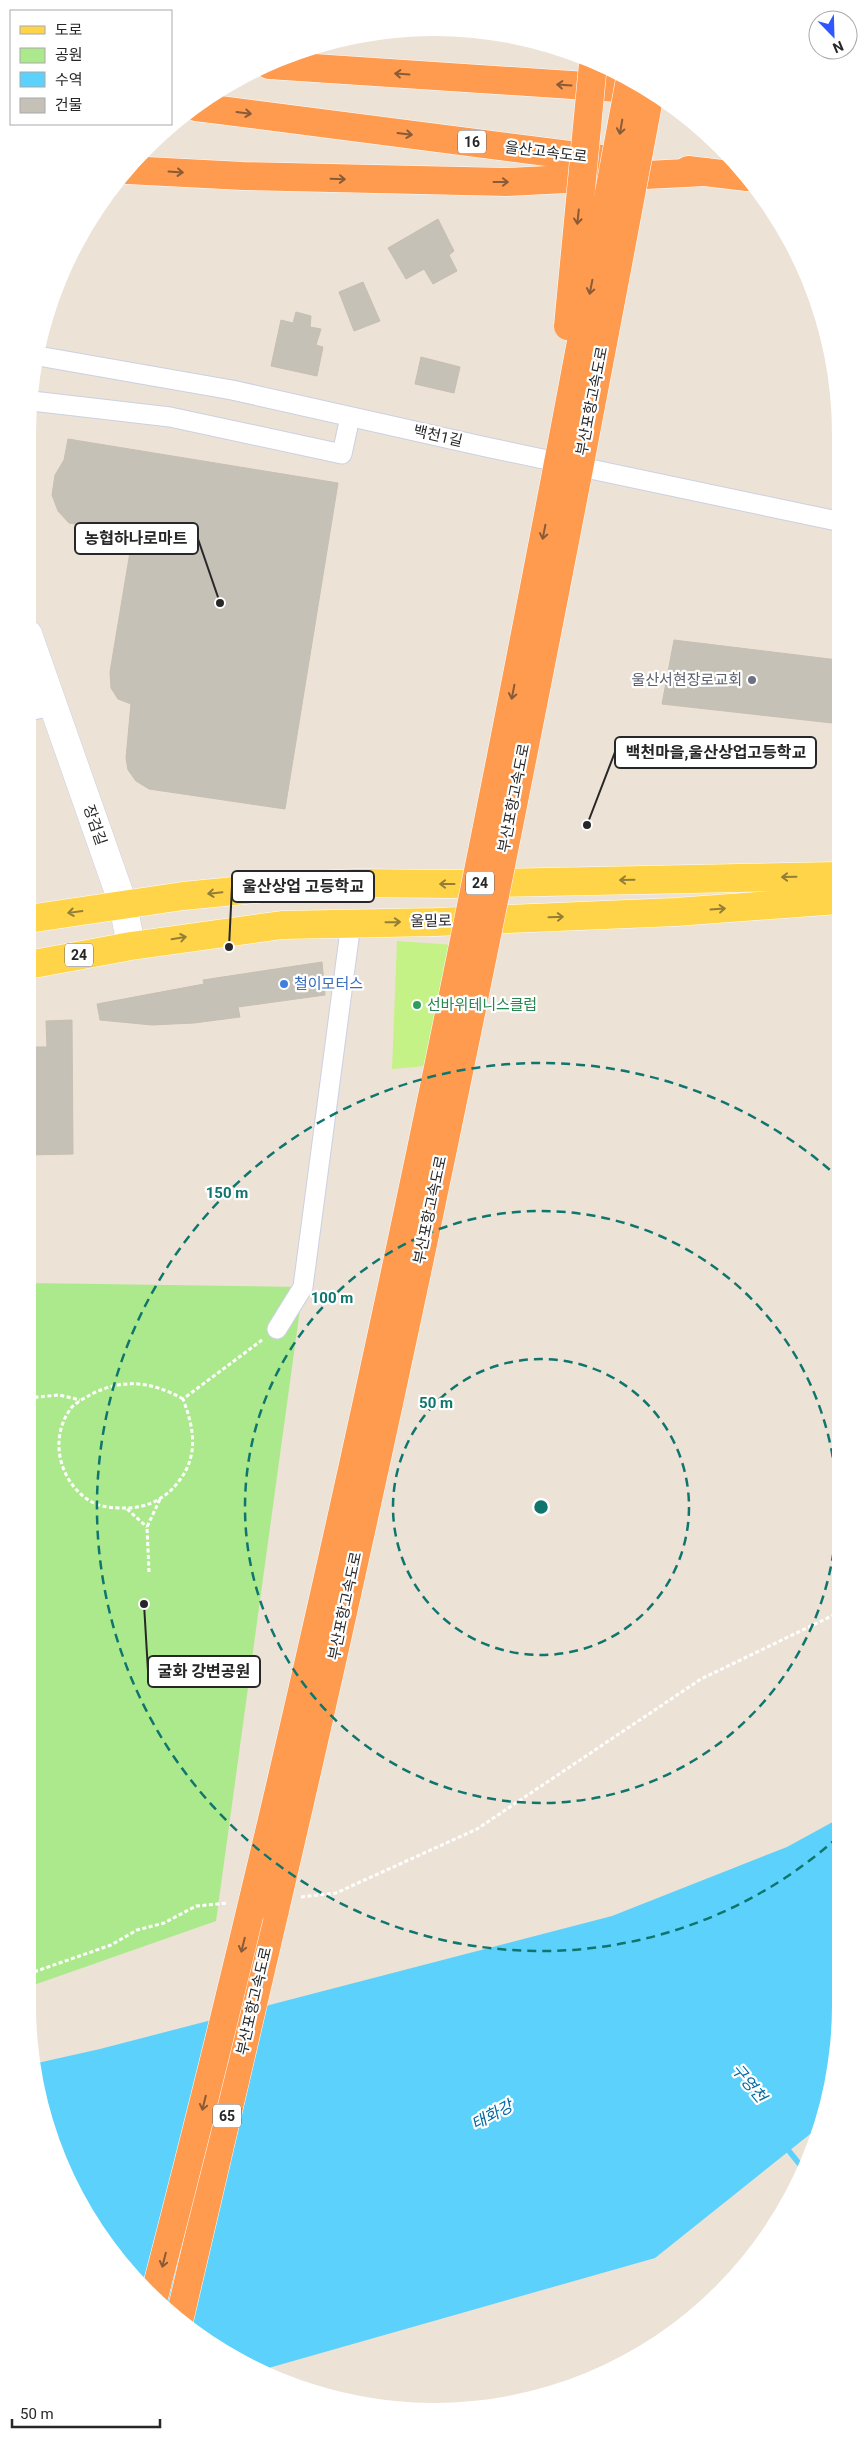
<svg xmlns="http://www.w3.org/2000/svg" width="868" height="2439" viewBox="0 0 868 2439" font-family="Roboto,'Noto Sans KR',sans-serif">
<rect width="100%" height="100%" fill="#ece2d6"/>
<polygon fill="#ace98c" points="28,1283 303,1287 216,1921 28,1987"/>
<polygon fill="#c4f286" points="397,941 454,945 424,1066 392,1069"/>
<polygon fill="#5cd1fb" points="840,1818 840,2005 827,2110 819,2127 655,2258 258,2371 187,2328 129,2273 58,2160 35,2084 33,2064 100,2049 612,1916 787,1847"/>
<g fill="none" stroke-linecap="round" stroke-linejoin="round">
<polyline stroke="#5cd1fb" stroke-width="5.5" points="785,2146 801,2166"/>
</g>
<g fill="#c5c1b6" stroke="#c7bfb0">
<polygon points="438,219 454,251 449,255 457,271 433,284 424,269 406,279 388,248"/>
<polygon points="363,282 380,321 354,331 339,292"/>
<polygon points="296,312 311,316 310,327 321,329 316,345 323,347 317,376 271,366 281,320 293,323"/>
<polygon points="421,357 460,367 454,393 415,384"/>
<polygon points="68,439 338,483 285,809 149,789 136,781 128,770 126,758 131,704 118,699 111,688 110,672 133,534 69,523 58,511 52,495 55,475 64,460"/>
<polygon points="674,640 838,660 838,700 832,723 662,704"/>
<polygon points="322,962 325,995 238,1007 240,1017 194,1023 152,1025 100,1020 97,1004 204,984 203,980"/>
<polygon points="72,1020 73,1154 28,1155 28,1047 47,1047 46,1021"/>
</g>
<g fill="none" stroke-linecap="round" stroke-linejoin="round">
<defs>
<g id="street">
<polyline points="38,356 232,390 486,447 837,521"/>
<polyline points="32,401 170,417 342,454 350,417"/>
<polyline points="28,711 53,706"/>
<polyline points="277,1329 303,1287 351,923"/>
</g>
<polyline id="secondary" points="28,634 123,904 131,946"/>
<g id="primary">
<polyline points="28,919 183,896 276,887 356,883 448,884 838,876"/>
<polyline points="28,965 131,946 282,925 436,922 676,912 838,900"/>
</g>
<g id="highway">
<polyline points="269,65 647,90"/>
<polyline points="196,107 609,160"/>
<polyline points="127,170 243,176 507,182 705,172"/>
<polyline points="688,170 747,177"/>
<polyline points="179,2321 275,1910"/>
</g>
</defs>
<use href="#street" stroke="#ccd0e2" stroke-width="21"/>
<use href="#secondary" stroke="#ccd0e2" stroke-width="29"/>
<use href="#primary" stroke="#fff" stroke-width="29"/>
<use href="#highway" stroke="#fff" stroke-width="29"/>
<g stroke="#fff" stroke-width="3" stroke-dasharray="4 2.5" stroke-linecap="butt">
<polyline points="28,1398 59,1395 80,1400"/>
<path d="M183,1399C151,1381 122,1378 90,1395C83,1399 73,1404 69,1411C50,1440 59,1479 87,1499C98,1507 111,1508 123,1508C145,1509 166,1499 179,1481C199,1455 194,1428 183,1399L262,1340"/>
<polyline points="127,1509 147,1527"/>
<polyline points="149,1572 147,1527 160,1499"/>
<polyline points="301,1897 336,1893 477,1829 701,1679 840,1612"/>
<polyline points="28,1974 111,1945 137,1930 164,1923 196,1906 228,1903"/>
</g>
<use href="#street" stroke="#fff" stroke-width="19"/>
<use href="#secondary" stroke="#fff" stroke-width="28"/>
<use href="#primary" stroke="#ffd448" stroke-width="28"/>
<use href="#highway" stroke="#ff9b4e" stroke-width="28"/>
<defs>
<g id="highway-bridge">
<polyline points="568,326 593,64"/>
<path d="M275,1910C416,1308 537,701 650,93"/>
<path d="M154,2297C344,1565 493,823 630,79"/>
</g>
</defs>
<use href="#highway-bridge" stroke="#fff" stroke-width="29" stroke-linecap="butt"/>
<use href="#highway-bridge" stroke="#ff9b4e" stroke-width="28"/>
</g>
<defs><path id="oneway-shaft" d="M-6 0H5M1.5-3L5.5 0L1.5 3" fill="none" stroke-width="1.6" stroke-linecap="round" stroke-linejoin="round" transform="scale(1.25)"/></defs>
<g stroke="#885b39">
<use href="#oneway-shaft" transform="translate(402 74) rotate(-176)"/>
<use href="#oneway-shaft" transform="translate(564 85) rotate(-176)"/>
<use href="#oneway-shaft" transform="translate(244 113) rotate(7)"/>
<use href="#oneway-shaft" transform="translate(621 127) rotate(100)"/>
<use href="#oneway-shaft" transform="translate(405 134) rotate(7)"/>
<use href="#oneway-shaft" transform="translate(176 172) rotate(4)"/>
<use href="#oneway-shaft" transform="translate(338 179) rotate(2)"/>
<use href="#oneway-shaft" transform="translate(501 182)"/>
<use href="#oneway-shaft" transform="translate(578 217) rotate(96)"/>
<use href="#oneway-shaft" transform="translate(591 287) rotate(101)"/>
<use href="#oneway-shaft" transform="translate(544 532) rotate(101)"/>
<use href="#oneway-shaft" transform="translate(513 692) rotate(101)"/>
<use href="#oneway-shaft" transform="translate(243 1945) rotate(104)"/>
<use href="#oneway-shaft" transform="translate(204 2103) rotate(104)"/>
<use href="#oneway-shaft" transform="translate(164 2260) rotate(104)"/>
</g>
<g stroke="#937e38">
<use href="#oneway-shaft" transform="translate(789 877) rotate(179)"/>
<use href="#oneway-shaft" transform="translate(627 880) rotate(179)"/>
<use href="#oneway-shaft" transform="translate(447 884) rotate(180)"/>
<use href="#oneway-shaft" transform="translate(215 893) rotate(174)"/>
<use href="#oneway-shaft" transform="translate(718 909) rotate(-4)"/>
<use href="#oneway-shaft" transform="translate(75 912) rotate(172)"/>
<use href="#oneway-shaft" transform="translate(556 917) rotate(-2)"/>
<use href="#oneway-shaft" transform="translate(393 922) rotate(-1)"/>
<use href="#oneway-shaft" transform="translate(179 938) rotate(-9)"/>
</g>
<g fill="none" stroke="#0f766e" stroke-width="2.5" stroke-dasharray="9 6">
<circle cx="541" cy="1507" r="148"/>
<circle cx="541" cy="1507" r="296"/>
<path d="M838 1837A444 444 0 1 1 838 1177"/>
</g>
<circle fill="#6b7280" stroke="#fff" stroke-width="2" cx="752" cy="680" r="5"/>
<circle fill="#3f7fe0" stroke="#fff" stroke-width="2" cx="284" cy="984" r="5"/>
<circle fill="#2e9e5b" stroke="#fff" stroke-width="2" cx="417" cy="1005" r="5"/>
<g text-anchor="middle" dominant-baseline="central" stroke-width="4.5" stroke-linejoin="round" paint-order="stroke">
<g fill="#fff" stroke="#686868" stroke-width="1">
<rect x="458" y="130.5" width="28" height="23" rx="4"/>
<rect x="466" y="871.5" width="28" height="23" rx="4"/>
<rect x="65" y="943.5" width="28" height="23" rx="4"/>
<rect x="213" y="2104.5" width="28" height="23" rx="4"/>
</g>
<g font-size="14" font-weight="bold" fill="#272727">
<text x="472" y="142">16</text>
<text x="480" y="883">24</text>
<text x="79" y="955">24</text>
<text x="227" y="2116">65</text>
</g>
<g font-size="15" fill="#272727" stroke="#fff">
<text transform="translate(546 152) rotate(7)">울산고속도로</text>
<text transform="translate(592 401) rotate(-79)">부산포항고속도로</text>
<text transform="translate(438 436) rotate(13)">백천1길</text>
<text transform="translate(514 798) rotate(-79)">부산포항고속도로</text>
<text transform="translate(95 825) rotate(71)">장검길</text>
<text transform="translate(431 921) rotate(-1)">울밀로</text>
<text transform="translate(430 1210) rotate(-78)">부산포항고속도로</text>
<text transform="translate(345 1606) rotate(-78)">부산포항고속도로</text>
<text transform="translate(254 2001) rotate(-77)">부산포항고속도로</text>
</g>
<g font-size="15" fill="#5b616d" stroke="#fff" text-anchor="end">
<text x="742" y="680">울산서현장로교회</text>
</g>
<g font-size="15" fill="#366cbe" stroke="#fff" text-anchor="start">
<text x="294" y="984">철이모터스</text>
</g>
<g font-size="15" fill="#27864d" stroke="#fff" text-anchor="start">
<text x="427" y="1005">선바위테니스클럽</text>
</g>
<g font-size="16" font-style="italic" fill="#006aa2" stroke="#fff">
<text transform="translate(749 2083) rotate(50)">구영천</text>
<text transform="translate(492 2115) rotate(-28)">태화강</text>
</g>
</g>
<path d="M0 0H868V2439H0ZM434 36H434A398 398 0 0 1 832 434V2005A398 398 0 0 1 434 2403H434A398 398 0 0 1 36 2005V434A398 398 0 0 1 434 36Z" fill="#fff" fill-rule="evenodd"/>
<circle cx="541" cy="1507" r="8" fill="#0f766e" stroke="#fff" stroke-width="2.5"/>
<g font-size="15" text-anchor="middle" font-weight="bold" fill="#0f766e" stroke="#fff" stroke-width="4.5" stroke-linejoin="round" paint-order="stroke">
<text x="227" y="1198">150 m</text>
<text x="332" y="1303">100 m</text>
<text x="436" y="1408">50 m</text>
</g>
<path fill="none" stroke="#272727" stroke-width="2" d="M220 603L198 539M587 825L615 752M229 947L232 886M144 1604L148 1671"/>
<g fill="#272727" stroke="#fff" stroke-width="2">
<circle cx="220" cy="603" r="5"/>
<circle cx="587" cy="825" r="5"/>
<circle cx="229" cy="947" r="5"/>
<circle cx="144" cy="1604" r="5"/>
</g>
<g fill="#fff" stroke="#272727" stroke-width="2">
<rect x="75" y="523" width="123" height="31" rx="5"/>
<rect x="615" y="737" width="201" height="31" rx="5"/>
<rect x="232" y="871" width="142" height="31" rx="5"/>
<rect x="148" y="1656" width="112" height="31" rx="5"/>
</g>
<g font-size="16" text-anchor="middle" font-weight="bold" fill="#272727">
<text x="136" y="544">농협하나로마트</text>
<text x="716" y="758">백천마을,울산상업고등학교</text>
<text x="303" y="892">울산상업 고등학교</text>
<text x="204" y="1677">굴화 강변공원</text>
</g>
<rect x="10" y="10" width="162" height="115" fill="#ffffff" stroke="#a9a9a9"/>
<rect x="20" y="26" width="25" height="8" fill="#ffd448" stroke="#a9a9a9"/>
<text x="55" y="35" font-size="15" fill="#272727">도로</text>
<rect x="20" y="48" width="25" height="15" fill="#ace98c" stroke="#a9a9a9"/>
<text x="55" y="60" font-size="15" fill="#272727">공원</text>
<rect x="20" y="72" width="25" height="15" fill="#5cd1fb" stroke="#a9a9a9"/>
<text x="55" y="85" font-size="15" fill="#272727">수역</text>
<rect x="20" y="98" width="25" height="15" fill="#c5c1b6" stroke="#a9a9a9"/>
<text x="55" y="110" font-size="15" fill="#272727">건물</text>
<g transform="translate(833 35) rotate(157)"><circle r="24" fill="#ffffff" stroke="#a9a9a9"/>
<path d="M0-4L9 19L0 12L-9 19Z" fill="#3057ff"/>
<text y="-8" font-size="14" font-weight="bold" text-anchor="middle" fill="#272727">N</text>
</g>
<path d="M12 2419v8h148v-8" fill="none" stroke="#272727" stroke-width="2.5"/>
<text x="20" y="2419" font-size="15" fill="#272727" stroke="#ffffff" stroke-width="4" paint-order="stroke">50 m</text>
</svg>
